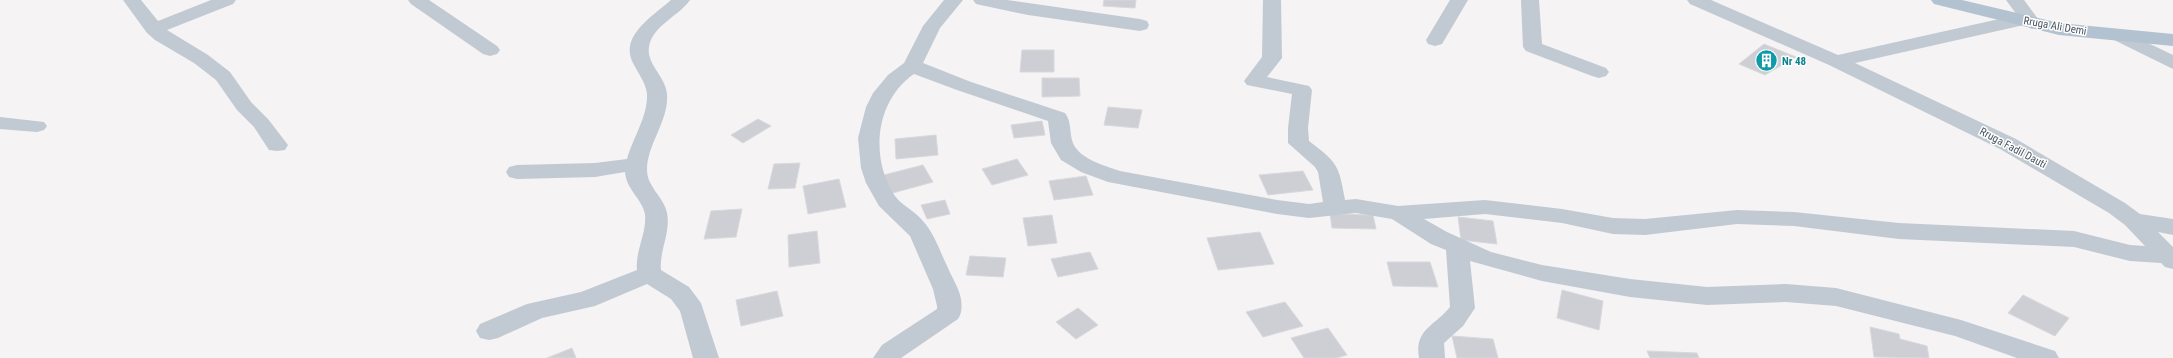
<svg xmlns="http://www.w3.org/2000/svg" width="2173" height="358" viewBox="0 0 2173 358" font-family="'Roboto Condensed',sans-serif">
<rect width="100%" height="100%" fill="#f5f3f3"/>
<g fill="#cdcfd5" stroke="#d7d9de">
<polygon points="1104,0 1136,0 1135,8 1103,6"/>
<polygon points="1764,44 1796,57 1765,75 1739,64"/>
<polygon points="1022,50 1054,50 1054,72 1020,72"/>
<polygon points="1042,78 1079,78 1080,96 1042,97"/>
<polygon points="1108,107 1142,110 1138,128 1104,125"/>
<polygon points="758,119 771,126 743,143 731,135"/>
<polygon points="1042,121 1045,135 1014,138 1011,125"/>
<polygon points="936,135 938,155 896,159 895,139"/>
<polygon points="1017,159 1028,175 992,185 982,169"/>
<polygon points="800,163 795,188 768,189 774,164"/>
<polygon points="923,165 933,182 889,194 880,176"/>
<polygon points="1303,171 1313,190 1268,195 1259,175"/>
<polygon points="1086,176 1093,195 1054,200 1049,181"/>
<polygon points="839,179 846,207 808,214 803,186"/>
<polygon points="945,200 950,214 927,219 921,205"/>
<polygon points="742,209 736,237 704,239 711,211"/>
<polygon points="1330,214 1373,215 1376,229 1332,228"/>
<polygon points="1052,215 1057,243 1028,246 1023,218"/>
<polygon points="1458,217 1493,221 1497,244 1461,240"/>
<polygon points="817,231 820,263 789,267 788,235"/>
<polygon points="1260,232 1274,264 1218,270 1207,238"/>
<polygon points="1090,252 1098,269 1058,277 1051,259"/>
<polygon points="970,256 1006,258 1003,277 966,275"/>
<polygon points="1387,262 1430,262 1438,287 1393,286"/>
<polygon points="1562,290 1603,301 1599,330 1557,318"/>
<polygon points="777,291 783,316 741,326 736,300"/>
<polygon points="2023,295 2069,318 2055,336 2008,313"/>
<polygon points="1285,302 1303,326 1263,337 1246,312"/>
<polygon points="1078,308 1098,325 1076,339 1056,322"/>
<polygon points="1870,327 1899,334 1900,339 1927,346 1929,358 1874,357"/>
<polygon points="1328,328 1347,355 1336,358 1304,358 1291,338"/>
<polygon points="1452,336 1493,339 1498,358 1457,358"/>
<polygon points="572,348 576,358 547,358"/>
<polygon points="1647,351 1697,353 1699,358 1650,358"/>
</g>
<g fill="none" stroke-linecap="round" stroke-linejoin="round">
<g fill="#c1cad2" fill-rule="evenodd">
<polygon points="123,0 141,0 158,21 211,0 236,0 233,4 167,30 208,55 230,72 251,102 268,119 288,145 285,150 277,151 269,150 254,127 237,110 216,80 194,63 155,40 147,33"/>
<polygon points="408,0 429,0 497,46 500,50 497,54 490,56 483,54 411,4"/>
<path d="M671,0H690C679,16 652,26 649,47C646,64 666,77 667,94C669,121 647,144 647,170C647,187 664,197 667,213C671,232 659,251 661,270L689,287L701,303L719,358H693L680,311L671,299L647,284L595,306L542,318L498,338L489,340L480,338L476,331L480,324L527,304L581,292L637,270C635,251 647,233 645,214C642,199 626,189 625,172L595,177L517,179L509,177L506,172L509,167L517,165L595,163L627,159C633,138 648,116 647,94C646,83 638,73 633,63C619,36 653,16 671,0Z"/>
<path d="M944,0H963L940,28L923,63L971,82L1065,113C1072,122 1069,133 1073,143C1079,159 1106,166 1120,171L1277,200L1309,204L1323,202L1318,172L1315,167L1288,143V128L1292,94L1247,85L1244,81L1262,57L1263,0H1281L1282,58L1267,77L1309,86L1312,90L1308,128L1309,141C1337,162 1339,165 1345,200L1356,199L1398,206L1485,200L1562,209L1613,218L1645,219L1737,210L1794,212L1899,223L2074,231L2130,245L2145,246L2125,225L2109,213L2000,149L1829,65L1690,4L1687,0H1711L1838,55L2017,15L2006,0H2024L2041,23L2039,27L2032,29L2024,25L1855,63L2016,139L2125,203L2140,214L2173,219V235L2158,232L2173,247V269L2165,267L2161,263L2130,261L2074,247L1899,239L1794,226L1737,224L1645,235L1613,234L1562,223L1485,214L1424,219L1447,232L1491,252L1542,265L1630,279L1707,287L1786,284L1836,288L1961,320L2055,351L2059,358H2017L1955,336L1836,306L1786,302L1707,305L1630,297L1542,281L1470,261L1475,308L1463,326L1444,343L1445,358H1419C1414,329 1435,326 1450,307L1446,250L1431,244L1392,219L1356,213L1309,218L1277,214L1108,182L1081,172L1061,160L1051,143L1048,121L957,90L914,74C876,100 870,155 893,193C900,205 914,210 922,220C935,234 940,252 948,268C952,278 959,288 961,299C962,307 962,313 958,319L901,358H873L882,345L937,309V306L933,289L910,236L879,206L866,183L861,168L858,138L866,107L873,93L888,75L904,63L923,26Z"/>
<polygon points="973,0 1007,0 1140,19 1147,21 1149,25 1147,29 1140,31 1028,15 976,4"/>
<polygon points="1450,0 1468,0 1442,44 1435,46 1428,44 1426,40"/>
<polygon points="1521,0 1539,0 1542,44 1606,68 1609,72 1606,76 1599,78 1592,76 1526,51 1523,47"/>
<polygon points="2121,30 2173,55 2173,69 2114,40 2112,36 2114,32"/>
<polygon points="0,117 44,122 47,126 44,130 37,132 0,129"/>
</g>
<polygon fill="#b3c2d1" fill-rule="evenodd" points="1931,0 1962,0 2059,23 2173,34 2173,46 2059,35 1934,4"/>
</g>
<defs>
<symbol id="building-disc" viewBox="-11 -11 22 22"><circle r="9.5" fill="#0f9aa8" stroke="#fff"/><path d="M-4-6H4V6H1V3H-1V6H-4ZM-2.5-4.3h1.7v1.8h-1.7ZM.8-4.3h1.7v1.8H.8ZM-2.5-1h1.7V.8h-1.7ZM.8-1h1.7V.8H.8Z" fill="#fff"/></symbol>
</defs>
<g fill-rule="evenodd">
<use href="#building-disc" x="1754" y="48" width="25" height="25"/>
</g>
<g text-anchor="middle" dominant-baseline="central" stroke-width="3" stroke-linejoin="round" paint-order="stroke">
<g font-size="11" fill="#4a5661" stroke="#fff">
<text transform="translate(2055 26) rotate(10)">Rruga Ali Demi</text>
<text transform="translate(2013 148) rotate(28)">Rruga Fadil Dauti</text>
</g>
<g font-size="11" font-weight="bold" fill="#0d838f" stroke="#fff" text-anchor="start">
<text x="1782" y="61">Nr 48</text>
</g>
</g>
</svg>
